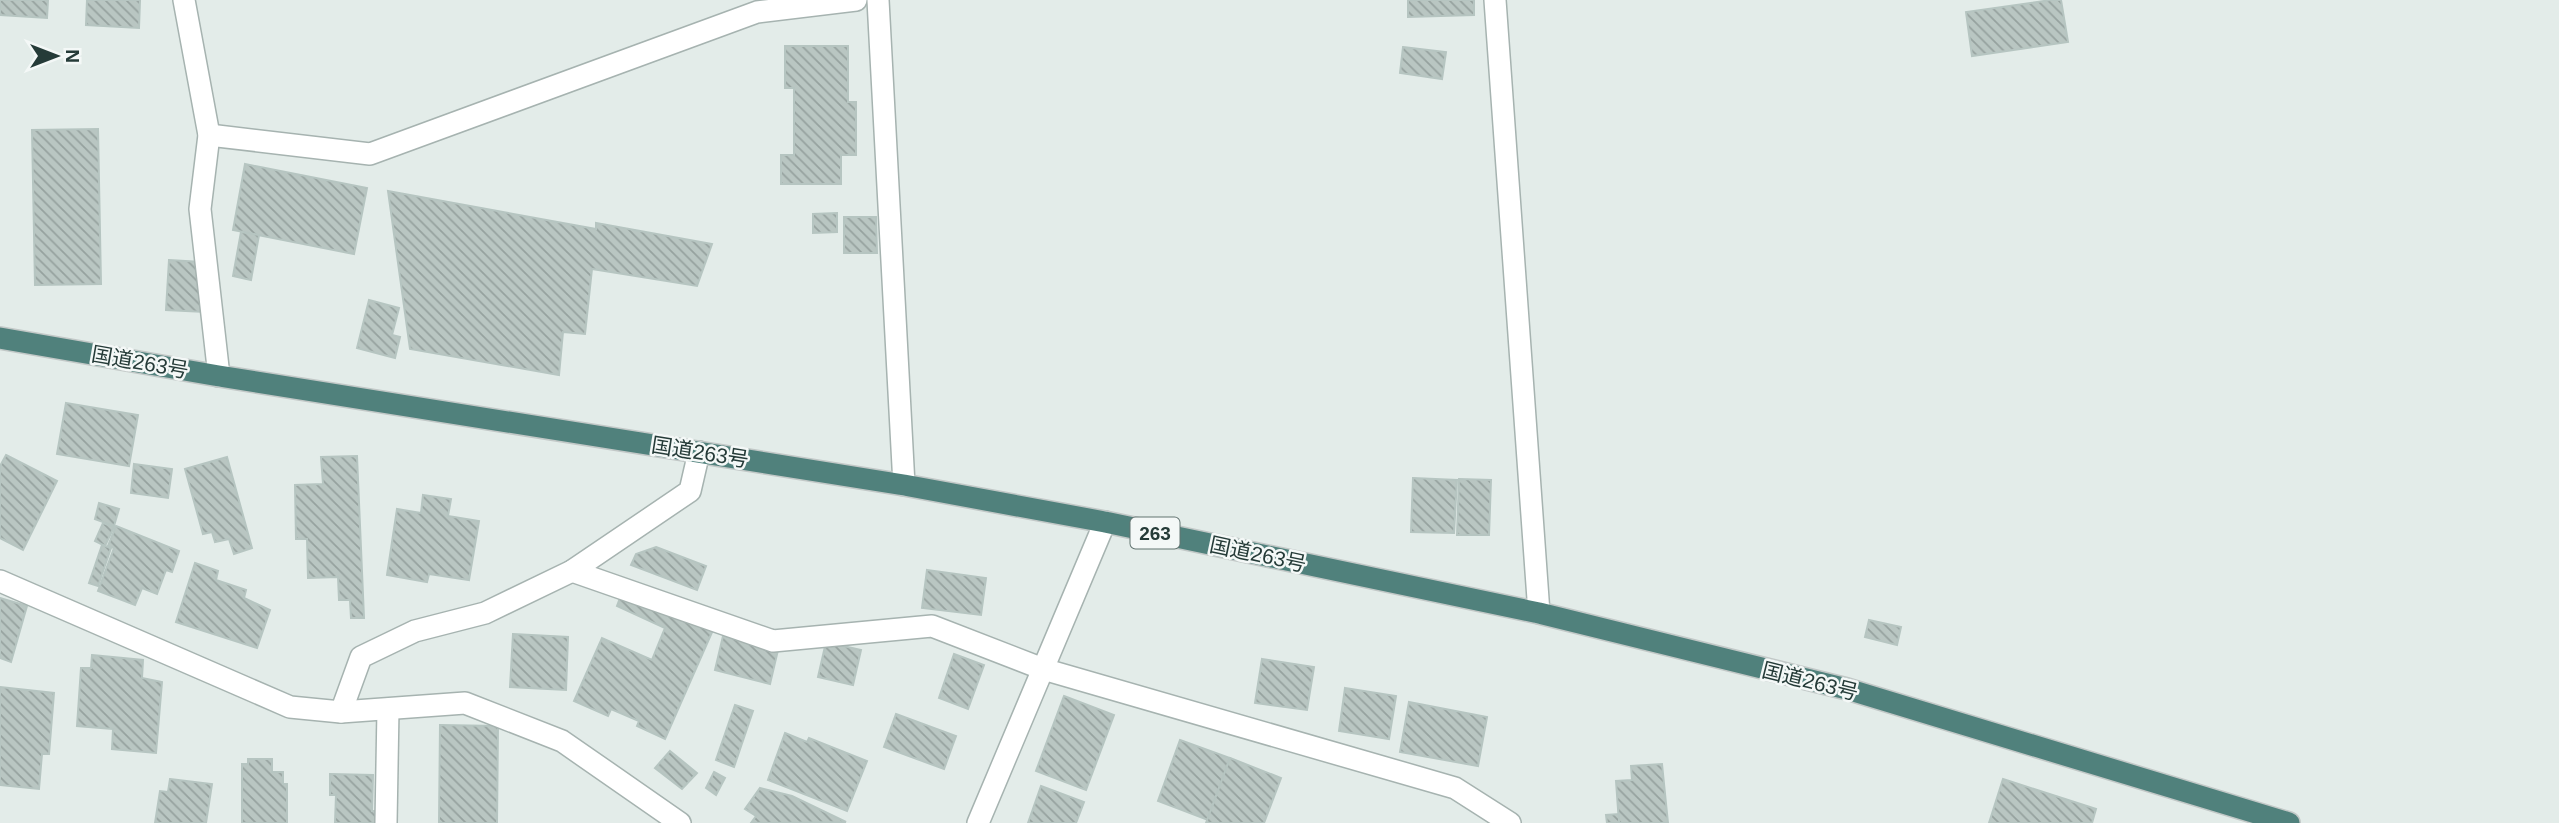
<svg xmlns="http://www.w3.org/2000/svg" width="2559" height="823" viewBox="0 0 2559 823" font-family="Helvetica,'Noto Sans JP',sans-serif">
<defs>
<pattern id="building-back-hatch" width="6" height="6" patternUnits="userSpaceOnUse" patternTransform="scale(1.75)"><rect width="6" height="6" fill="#b9c6c2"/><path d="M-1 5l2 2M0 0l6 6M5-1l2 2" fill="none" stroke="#96a29f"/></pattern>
</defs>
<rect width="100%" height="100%" fill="#e3ece9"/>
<g fill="url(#building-back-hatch)" stroke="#b6c5c1" stroke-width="2">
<polygon points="0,0 48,0 47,18 0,15"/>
<polygon points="87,0 140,0 139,28 86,25"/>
<polygon points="1408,0 1474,0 1474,15 1408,17"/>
<polygon points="2051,0 2061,0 2068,42 1972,56 1966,12"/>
<polygon points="785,46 848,46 848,102 856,102 856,155 841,155 841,184 781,184 781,155 794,155 794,88 785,88"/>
<polygon points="1403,47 1446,52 1442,79 1400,73"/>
<polygon points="98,129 101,284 35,285 32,130"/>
<polygon points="245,164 367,188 354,254 233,230"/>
<polygon points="388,191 596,229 596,223 712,244 697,286 592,269 585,334 563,332 559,375 410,349"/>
<polygon points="837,213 837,232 813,233 813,214"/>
<polygon points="844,217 876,217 877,253 844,253"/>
<polygon points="241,232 259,235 251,280 233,276"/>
<polygon points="169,260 201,262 205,312 166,310"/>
<polygon points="369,300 399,308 392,335 400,337 395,358 357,348"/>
<polygon points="66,403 138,415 129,466 57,454"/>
<polygon points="6,455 57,481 23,550 0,538 0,466"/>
<polygon points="357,456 364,618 351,618 350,600 339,600 338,577 308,578 307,539 296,539 295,485 323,484 321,457"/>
<polygon points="227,457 252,548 234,554 229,539 215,542 212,532 203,534 185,469"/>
<polygon points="134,464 172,469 168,498 131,493"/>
<polygon points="1413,478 1457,480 1454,533 1411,532"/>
<polygon points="1459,479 1491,480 1489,535 1457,535"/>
<polygon points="423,495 451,499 448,516 479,521 469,580 429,574 427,582 387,575 397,509 421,513"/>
<polygon points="99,503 119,509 114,526 95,519"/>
<polygon points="103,523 114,527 105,546 95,541"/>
<polygon points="116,526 179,551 172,572 166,570 157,594 142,588 135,605 98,591 114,548 108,546"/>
<polygon points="102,545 111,548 98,586 89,583"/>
<polygon points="656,547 706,566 697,590 631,565 636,554"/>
<polygon points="195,563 218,571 216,580 246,590 244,598 270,610 257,648 176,622"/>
<polygon points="927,570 986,578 981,615 922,608"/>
<polygon points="623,590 713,630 665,739 637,726 639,721 611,709 608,716 574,701 602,638 652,660 665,628 617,606"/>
<polygon points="0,598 27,606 11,662 0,658"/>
<polygon points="1869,620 1901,627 1897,645 1865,637"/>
<polygon points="513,634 568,637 566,690 510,687"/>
<polygon points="723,636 778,650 770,684 715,670"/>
<polygon points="826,642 861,650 853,685 818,677"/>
<polygon points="954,654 984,665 968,709 939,698"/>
<polygon points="92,655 143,660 142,678 162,682 156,753 112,749 113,729 77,726 81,668 91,668"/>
<polygon points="1262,659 1314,667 1307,710 1255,703"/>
<polygon points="0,687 54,693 49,754 42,754 39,789 0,785"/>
<polygon points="1345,688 1396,696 1389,739 1339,731"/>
<polygon points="1064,696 1114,715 1086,790 1036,771"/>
<polygon points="1409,702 1487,717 1478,766 1400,752"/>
<polygon points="735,705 753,711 734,767 716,760"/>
<polygon points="896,714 956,736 944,769 884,747"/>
<polygon points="440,725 498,726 497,823 439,823"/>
<polygon points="785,733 807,742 809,738 867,761 847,811 768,780"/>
<polygon points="1180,740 1230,758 1208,820 1158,801"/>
<polygon points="670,751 697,773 682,789 655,768"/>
<polygon points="1230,758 1281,778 1264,823 1206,823"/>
<polygon points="248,759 272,759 272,772 283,772 283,784 287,784 287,823 242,823 242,764 248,764"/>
<polygon points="1662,764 1668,823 1619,823 1616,781 1632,780 1631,766"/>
<polygon points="714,772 725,778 716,795 706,788"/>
<polygon points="330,774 373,775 372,811 380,811 379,823 335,823 336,795 330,795"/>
<polygon points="170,779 212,784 206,823 155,823 160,791 168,792"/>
<polygon points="2003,779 2096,809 2092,823 1989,823"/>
<polygon points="1041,786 1084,802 1076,823 1028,823"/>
<polygon points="760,788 792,796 846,822 751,823 756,816 745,809"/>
<polygon points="1619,814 1619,823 1607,823 1606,815"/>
</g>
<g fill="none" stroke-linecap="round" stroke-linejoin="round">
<defs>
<g id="minor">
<polyline points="184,0 209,135 200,209 219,376"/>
<polyline points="878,0 904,485"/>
<polyline points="1495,0 1539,613"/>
<polyline points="209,135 370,154 757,12 856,0"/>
<polyline points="572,571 773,641 932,626 1043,669 1455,788 1510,823"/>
<polyline points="0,581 290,707 341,712 465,703 562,741 680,823"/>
<polyline points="341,712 361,657 415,631 485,613 572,571 690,491 699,452"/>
<polyline points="386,823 388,709"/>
<polyline points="978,823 1105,522"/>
</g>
<polyline id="trunk" points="0,338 219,376 904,485 1105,522 1539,613 1847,689 2289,823"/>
</defs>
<use href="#minor" stroke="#a6b3b0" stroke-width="24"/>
<use href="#trunk" stroke="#c2c8c7" stroke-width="24"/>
<use href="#minor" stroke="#fff" stroke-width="21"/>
<use href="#trunk" stroke="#50817c" stroke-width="21"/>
</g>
<g text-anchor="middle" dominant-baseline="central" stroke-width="5" stroke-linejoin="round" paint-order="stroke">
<rect fill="#f4f8f7" stroke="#637471" stroke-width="2" x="1130.5" y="517.5" width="49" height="31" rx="5"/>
<g font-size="19" font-weight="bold" fill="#253b38">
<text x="1155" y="533">263</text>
</g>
<g font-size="21" fill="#253b38" stroke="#f4f8f7">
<text transform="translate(140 362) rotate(10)">国道263号</text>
<text transform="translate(700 452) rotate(9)">国道263号</text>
<text transform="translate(1258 554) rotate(12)">国道263号</text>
<text transform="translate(1810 681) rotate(14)">国道263号</text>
</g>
</g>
<g transform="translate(56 56) rotate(90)" stroke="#f4f8f7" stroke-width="5" paint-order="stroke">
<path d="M0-5L12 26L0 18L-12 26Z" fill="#253b38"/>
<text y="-10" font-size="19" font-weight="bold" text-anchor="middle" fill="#253b38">N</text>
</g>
</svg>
